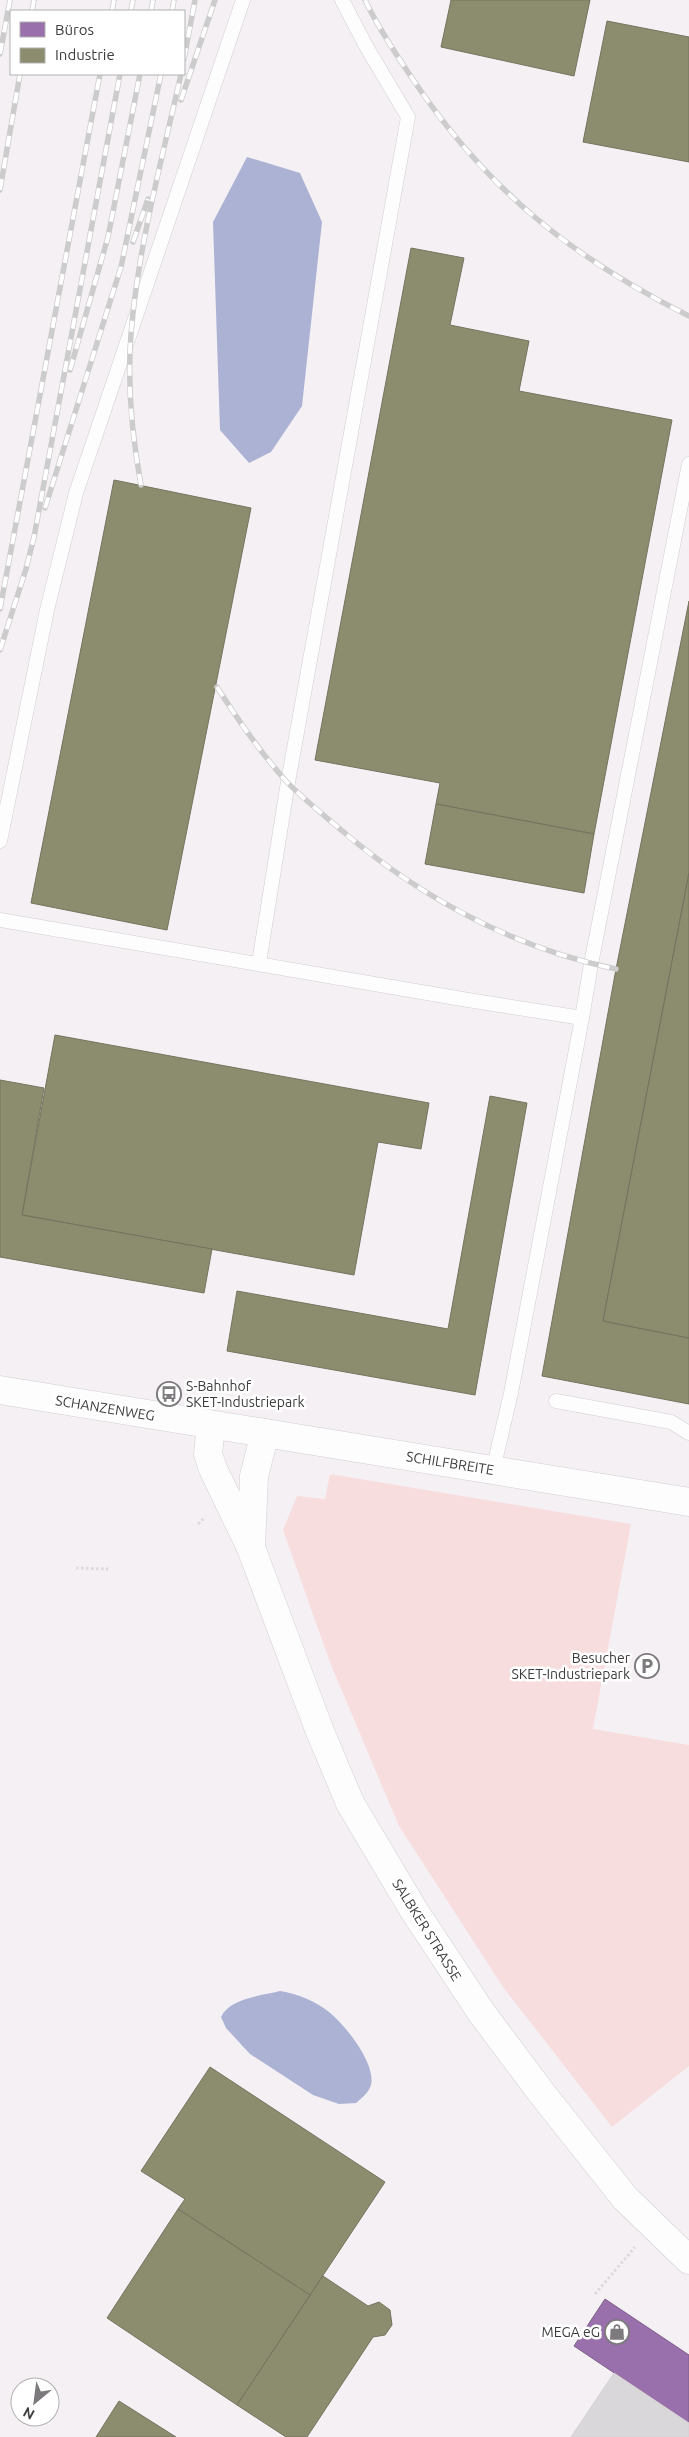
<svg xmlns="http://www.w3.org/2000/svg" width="689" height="2437" viewBox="0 0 689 2437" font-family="Ubuntu,sans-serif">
<rect width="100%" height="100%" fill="#f5f0f4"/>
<polygon fill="#f8dddf" points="330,1474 631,1524 593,1729 689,1745 689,2066 612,2127 503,1987 399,1826 331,1665 283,1530 297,1496 325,1499"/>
<g fill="#acb2d4">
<polygon points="247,157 300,173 322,222 302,406 271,452 249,463 220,430 213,222"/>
<path d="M280,1991C298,1994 315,2001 329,2012C345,2025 376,2063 371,2085C369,2092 362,2098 356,2103L339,2104L313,2095L250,2054L226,2028L221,2017C230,1998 260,1996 280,1991Z"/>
</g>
<polygon fill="#9970ab" stroke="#7d608a" points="605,2299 689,2355 689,2423 574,2346"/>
<g fill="#8c8c6e" stroke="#74745f">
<polygon points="451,0 590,0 574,76 441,47"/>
<polygon points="607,21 689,37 689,162 583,142"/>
<polygon points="411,248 464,258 450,325 529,341 519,391 672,420 594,834 436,804 440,783 315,760"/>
<polygon points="114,480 251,508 167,930 31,903"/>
<polygon points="689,601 689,873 603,1321 689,1338 689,1404 542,1376 616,969"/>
<polygon points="436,804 594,834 584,893 425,864"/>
<polygon points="689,873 689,1338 603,1321"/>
<polygon points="55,1035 429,1103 421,1149 378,1142 354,1275 22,1215"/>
<polygon points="0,1080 44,1088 22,1215 212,1249 204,1293 0,1257"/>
<polygon points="490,1096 527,1103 475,1395 227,1351 237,1291 448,1329"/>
<polygon points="210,2067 385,2182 310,2295 178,2209 185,2199 141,2171"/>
<polygon points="178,2209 310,2295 237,2405 107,2318"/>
<polygon points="323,2276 368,2306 379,2302 390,2310 392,2325 385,2335 373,2337 307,2437 286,2437 237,2405"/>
<polygon points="119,2401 176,2437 96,2437"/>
</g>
<polygon fill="#d9d7da" stroke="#d4d1d4" points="614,2373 689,2423 689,2437 571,2437"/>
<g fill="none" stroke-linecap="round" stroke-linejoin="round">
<defs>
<g id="service">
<polyline points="0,841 47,610 76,493 243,0"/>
<polyline points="0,920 468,1000 582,1018 511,1393 493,1470"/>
<polyline points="259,963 288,782 408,117 366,46 342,0"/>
<polyline points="582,1018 591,964 689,464"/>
<polyline points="556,1401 671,1422 689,1433"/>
</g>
<g id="minor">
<polyline points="211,1425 208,1454 213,1469 251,1548 319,1729 350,1803 413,1909 481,2012 540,2091 625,2198 689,2260"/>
<polyline points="251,1546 254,1476 265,1433"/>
</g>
<polyline id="secondary" points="0,1390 689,1502"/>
</defs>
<use href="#service" stroke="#d1ced1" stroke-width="15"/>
<use href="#minor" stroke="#d1ced1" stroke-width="29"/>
<use href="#secondary" stroke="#d1ced1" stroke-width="29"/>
<g stroke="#dcdadb" stroke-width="3" stroke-dasharray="2.5 2.5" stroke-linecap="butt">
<polyline points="198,1524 205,1517"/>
<polyline points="76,1568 108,1569"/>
<polyline points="595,2294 635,2247"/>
</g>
<use href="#service" stroke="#fefdfd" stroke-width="14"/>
<use href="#minor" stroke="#fefdfd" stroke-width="28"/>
<use href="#secondary" stroke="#fefdfd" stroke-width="28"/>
<defs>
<g id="rail">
<path d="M365,0C378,27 395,53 412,78C486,189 571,257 689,316"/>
<polyline points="32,11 34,0"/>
<polyline points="112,11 114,0"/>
<polyline points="131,11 133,0"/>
<polyline points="151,11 153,0"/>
<polyline points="172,11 174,0"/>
<polyline points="0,54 10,0"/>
<polyline points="184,59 195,0"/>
<polyline points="181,100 215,0"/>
<polyline points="0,190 20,74"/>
<polyline points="133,242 148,199"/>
<polyline points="70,370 108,237 140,74"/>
<path d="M141,485C132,436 127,385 131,334C138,246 162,160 181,74"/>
<polyline points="45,508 121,267 161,74"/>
<polyline points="0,609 100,74"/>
<polyline points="0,650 26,569 34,537 120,74"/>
<path d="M217,687C238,720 260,752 286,781C300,796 318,810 334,824C416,895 510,947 616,969"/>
</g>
</defs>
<use href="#rail" stroke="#cdcccd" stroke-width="5.5"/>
<use href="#rail" stroke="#fff" stroke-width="4" stroke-dasharray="11" stroke-linecap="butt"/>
</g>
<defs>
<symbol id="bus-ring" viewBox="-11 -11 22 22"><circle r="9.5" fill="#fff" stroke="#7d7a7d" stroke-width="1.5"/><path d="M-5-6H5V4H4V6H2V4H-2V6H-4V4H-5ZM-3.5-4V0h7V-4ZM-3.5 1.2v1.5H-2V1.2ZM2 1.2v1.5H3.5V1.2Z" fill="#7d7a7d"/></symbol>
<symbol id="parking-ring" viewBox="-11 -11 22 22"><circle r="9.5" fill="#fff" stroke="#7d7a7d" stroke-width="1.5"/><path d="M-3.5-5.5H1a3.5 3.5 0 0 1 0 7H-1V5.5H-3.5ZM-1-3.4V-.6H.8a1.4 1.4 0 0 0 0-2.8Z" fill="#7d7a7d"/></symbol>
<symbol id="shop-ring" viewBox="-11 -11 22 22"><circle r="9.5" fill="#fff" stroke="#7d7a7d" stroke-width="1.5"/><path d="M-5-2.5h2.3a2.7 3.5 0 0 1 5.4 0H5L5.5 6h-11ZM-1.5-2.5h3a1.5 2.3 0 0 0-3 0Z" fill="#7d7a7d"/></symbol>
</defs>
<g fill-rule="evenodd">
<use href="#bus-ring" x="155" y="1380" width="28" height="28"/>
<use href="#parking-ring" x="633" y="1652" width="28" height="28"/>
<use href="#shop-ring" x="603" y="2318" width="28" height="28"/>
</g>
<g text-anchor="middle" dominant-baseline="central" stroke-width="5" stroke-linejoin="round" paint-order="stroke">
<g font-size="14" fill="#3d3b3d" stroke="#fff" text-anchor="end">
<text x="186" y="1386" text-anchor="start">S-Bahnhof<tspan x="186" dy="16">SKET-Industriepark</tspan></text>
<text x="630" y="1658">Besucher<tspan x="630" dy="16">SKET-Industriepark</tspan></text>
<text x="600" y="2332">MEGA eG</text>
</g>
<g font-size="14" fill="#3d3b3d" stroke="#fff">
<text transform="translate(105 1408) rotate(9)">SCHANZENWEG</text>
<text transform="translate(450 1463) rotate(9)">SCHILFBREITE</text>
<text transform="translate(427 1930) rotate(58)">SALBKER STRASSE</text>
</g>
</g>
<rect x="10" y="10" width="175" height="65" fill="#ffffff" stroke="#b1b1b1"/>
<rect x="20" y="22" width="25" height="15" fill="#9970ab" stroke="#b1b1b1"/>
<text x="55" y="35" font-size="15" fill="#3d3b3d">Büros</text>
<rect x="20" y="48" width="25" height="15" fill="#8c8c6e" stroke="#b1b1b1"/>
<text x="55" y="60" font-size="15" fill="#3d3b3d">Industrie</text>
<g transform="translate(35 2402) rotate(209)"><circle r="24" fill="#ffffff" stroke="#b1b1b1"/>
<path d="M0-4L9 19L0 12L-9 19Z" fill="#7d7a7d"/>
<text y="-8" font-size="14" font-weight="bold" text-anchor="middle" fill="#3d3b3d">N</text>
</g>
</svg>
